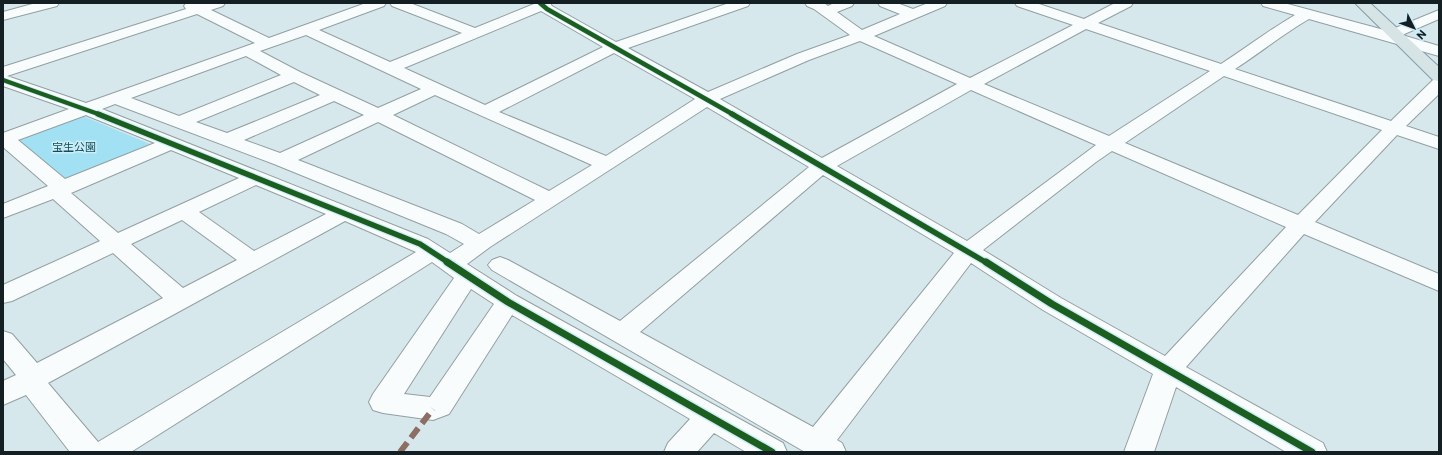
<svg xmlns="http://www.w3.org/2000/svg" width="1442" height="455" viewBox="0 0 1442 455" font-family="Commissioner,'Noto Sans JP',sans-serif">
<rect width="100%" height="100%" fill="#d7e8ed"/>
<polygon fill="#a2e1f3" points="78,114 150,144 66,179 16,138"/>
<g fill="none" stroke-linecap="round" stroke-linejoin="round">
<defs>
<g id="minor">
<polygon points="36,3 59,3 57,6 3,20 3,12"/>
<path d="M186,3L199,4L204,3H225L223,6L211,10L269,38L366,3H386L384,6L319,30L390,62L462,33L392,6L390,3H410L475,28L534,4L533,3H550L552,6L616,42L729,3H750L748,6L628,48L708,92L797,54L850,35L814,9L807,6L805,3H824L828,6L834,3H854L852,6L837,12L862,30L900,14L880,6L878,3H897L913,9L928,3H947L945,6L874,36L970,78L1073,25L1017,6L1015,3H1036L1084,19L1115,3H1133L1131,6L1098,23L1221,64C1246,48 1269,30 1295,15L1263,6L1261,3H1284L1388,31L1439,10V19L1402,35L1439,46V56L1309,19C1283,34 1260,53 1235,69L1391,121L1433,80L1439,79V94L1406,126L1439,137V149L1397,135L1315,222L1439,274V291L1304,234L1186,367L1323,443L1327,452H1286L1176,387L1154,452H1124L1153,374L1043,310L971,263L837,440L842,443L846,452H805L492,270L488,265L492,260L500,257L508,260L620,321L809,167L707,107L490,247L467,264L517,296L783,443L787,452H746L714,433L697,452H664L668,443L690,419L512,315L449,414L433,420L383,413L373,410L369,402L373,394L454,278L432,262L131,452H70L26,395L3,405V381L16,375L3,359V331L12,334L37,363L163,298L113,253L12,301L3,303V285L100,241L53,199L3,218V204L48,186L3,147V133L69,109L3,86V67L186,9L184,6ZM541,11L603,47L485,105L404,68ZM197,14L255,43L86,103L7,76ZM1086,29L1210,71L1109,136L984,84ZM306,35L421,89L378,108L300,72L260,51ZM860,41L957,84L822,158L720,99L809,60ZM614,53L695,99L606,156L499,112ZM246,56L281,75L179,116L131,98ZM1224,76L1382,130L1298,215L1125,143ZM294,82L320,95L227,133L196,122ZM971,90L1096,145L967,241L837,166ZM435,95L592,165L549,191L393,115ZM334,101L364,115L280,153L244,140ZM115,104L274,164L446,234L464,244L450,253L428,239L102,109ZM86,115L88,116L155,143L65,179L18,140ZM378,122L535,200L479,234L462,224L298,160ZM171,150L239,178L118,233L71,193ZM1112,151L1286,227L1165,356L1061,298L983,250L1096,162ZM823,175L954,253L813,427L640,332ZM256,185L326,214L254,251L199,212ZM182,220L237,260L183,288L131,244ZM345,221L416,252L98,442L48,383ZM471,289L494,304L430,397L404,394Z"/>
</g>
<polygon id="major" points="1355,3 1370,3 1439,67 1439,81 1433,80"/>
</defs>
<use href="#minor" stroke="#929fa3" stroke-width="2"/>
<use href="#major" stroke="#839fa6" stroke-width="2"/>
<use href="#minor" fill="#f9fcfc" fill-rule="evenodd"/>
<use href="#major" fill="#d6e4e6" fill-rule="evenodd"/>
<polyline stroke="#8d6e63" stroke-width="6" stroke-dasharray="12 6" stroke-linecap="butt" points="400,452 433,409"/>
<defs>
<g id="cycleway-far2">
<polyline points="540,3 547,9 734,115"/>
<polyline points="3,80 101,115"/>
</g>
<g id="cycleway-far1">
<polyline points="98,114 420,244 449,263"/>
<polyline points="732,114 987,263"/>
</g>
<g id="cycleway">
<polyline points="447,262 508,302 772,452"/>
<polyline points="986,262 1052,304 1312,452"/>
</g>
</defs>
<use href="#cycleway-far2" stroke="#cdedf7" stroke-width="6"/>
<use href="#cycleway-far1" stroke="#cdedf7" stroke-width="8"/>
<use href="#cycleway" stroke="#cdedf7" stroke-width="10"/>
<use href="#cycleway-far2" stroke="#1b5e20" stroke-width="4.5"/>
<use href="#cycleway-far1" stroke="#1b5e20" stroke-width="5.5"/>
<use href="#cycleway" stroke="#1b5e20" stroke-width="7"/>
</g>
<g text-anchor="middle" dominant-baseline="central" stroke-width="3" stroke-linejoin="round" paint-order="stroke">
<g font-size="11" fill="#104c5b" stroke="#cdedf7">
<text x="74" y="146">宝生公園</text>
</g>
</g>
<rect width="1442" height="455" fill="none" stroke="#131f23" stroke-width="8"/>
<g transform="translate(1414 28) rotate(132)" stroke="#cdedf7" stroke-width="3" paint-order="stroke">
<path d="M0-3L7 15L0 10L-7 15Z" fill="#131f23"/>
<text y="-6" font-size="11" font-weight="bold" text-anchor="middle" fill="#131f23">N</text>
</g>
</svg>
